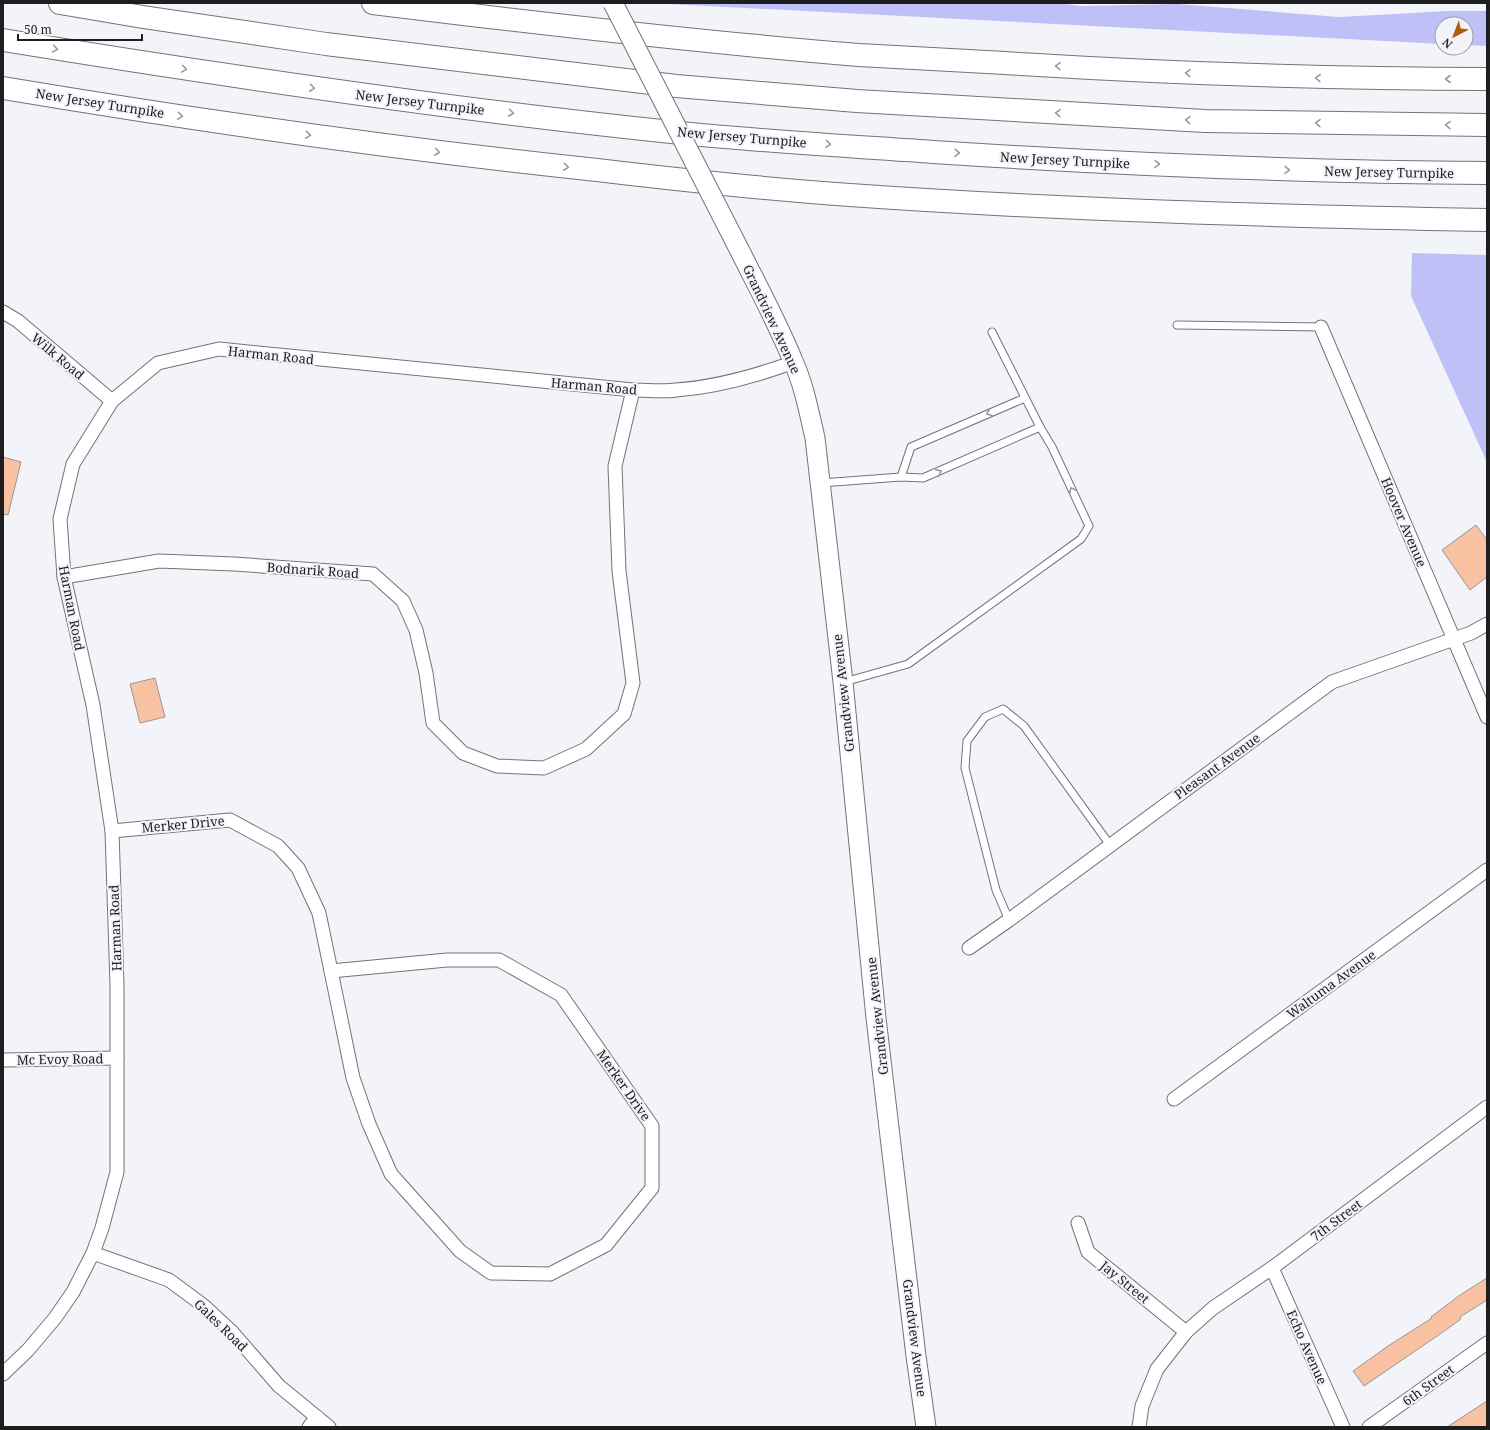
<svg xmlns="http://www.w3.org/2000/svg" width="1490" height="1430" viewBox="0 0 1490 1430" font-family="'Noto Serif',serif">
<rect width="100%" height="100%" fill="#f3f4fa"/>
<g fill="#bfc0f8">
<polygon points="649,3 1057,3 1081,6 1178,4 1339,17 1448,11 1487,11 1487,46 1466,45 1466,24 1442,24 1442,44"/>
<polygon points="1412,253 1487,255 1487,462 1411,296"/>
</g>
<g fill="#f8c1a1" stroke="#9b9693">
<polygon points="3,457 21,462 8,515 3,514"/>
<polygon points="1476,525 1487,540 1487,577 1470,590 1442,550"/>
<polygon points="155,678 165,717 140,723 130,684"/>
<polygon points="1487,1278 1487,1300 1460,1317 1461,1319 1443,1332 1364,1386 1353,1371 1388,1346 1432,1318 1431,1317 1460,1295"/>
<polygon points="1487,1401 1487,1427 1447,1427"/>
</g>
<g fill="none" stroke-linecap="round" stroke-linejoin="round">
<defs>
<g id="lane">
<polyline points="1177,325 1321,327"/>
<polyline points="901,477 911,447 1025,398"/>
<polyline points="821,483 901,477 923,478 1040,427"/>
<polyline points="844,682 908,664 1081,539 1089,526 1052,447 1040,427 992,332"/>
<polyline points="1009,920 996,890 965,768 967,741 985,717 1003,709 1024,726 1110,845"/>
</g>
<g id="street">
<polyline points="3,312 18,321 112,401"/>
<polyline points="1321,327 1487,717"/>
<polyline points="64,577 159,561 234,564 373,574 403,601 416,630 426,673 433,723 463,753 497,766 544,768 586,749 624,714 633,683 619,571 615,466 633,390"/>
<polyline points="112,831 230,820 278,846 298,868 319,913 331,971"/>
<polyline points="969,948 1009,920 1332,682 1471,633 1487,624"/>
<polygon points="447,960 499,960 561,995 652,1126 652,1188 606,1245 550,1274 491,1273 460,1251 391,1174 369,1124 353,1078 331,971"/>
<polyline points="3,1060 117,1058"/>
<polyline points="1174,1099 1487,870"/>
<polyline points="1078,1223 1088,1252 1186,1332"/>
<polyline points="93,1253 169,1280 204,1306 232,1332 279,1386 329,1427"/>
<polyline points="1272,1268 1343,1427"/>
<path d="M3,1374L28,1350L55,1318L73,1292L93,1253L102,1228L117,1172V985L112,831L93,705L64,577L60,519L73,464L112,401L158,363L219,349L633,390C647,390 662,392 676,390C717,387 756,376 794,362"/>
<polyline points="309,1427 317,1417"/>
<polyline points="1139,1427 1142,1406 1157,1369 1186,1332 1213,1308 1272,1268 1487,1107"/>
<polyline points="1369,1427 1487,1343"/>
</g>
<path id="secondary" d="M741,253C759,289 778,324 793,361C804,385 809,412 815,438L843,682L876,1018L916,1356L926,1427"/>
<g id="highway">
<polyline points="60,3 143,17 326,44 676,86 857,101 1205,121 1487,125"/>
<path d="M373,3C535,23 697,42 859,55C907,58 956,60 1005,63C1165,73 1326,79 1487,79"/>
<path d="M3,40C225,76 447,109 671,132C758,141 846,146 933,152C1117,164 1302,172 1487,173"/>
<path d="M3,88C200,121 398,149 597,170C681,180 766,189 850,195C1062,210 1275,216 1487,220"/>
</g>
</defs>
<use href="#lane" stroke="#737378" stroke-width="9"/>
<use href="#street" stroke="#737378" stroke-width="15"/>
<use href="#secondary" stroke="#737378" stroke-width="21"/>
<use href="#highway" stroke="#737378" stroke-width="24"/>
<use href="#lane" stroke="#fff" stroke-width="7"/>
<use href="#street" stroke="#fff" stroke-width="13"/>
<use href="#secondary" stroke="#fff" stroke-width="19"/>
<use href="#highway" stroke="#fff" stroke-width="22"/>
<defs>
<polyline id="secondary-bridge" points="613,3 741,253"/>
</defs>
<use href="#secondary-bridge" stroke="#737378" stroke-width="21" stroke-linecap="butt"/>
<use href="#secondary-bridge" stroke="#fff" stroke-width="19"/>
</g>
<defs><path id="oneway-chevron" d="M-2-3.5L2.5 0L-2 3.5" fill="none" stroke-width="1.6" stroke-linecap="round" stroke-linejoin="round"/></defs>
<g stroke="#9a9a9b">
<use href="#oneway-chevron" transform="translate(55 49) rotate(9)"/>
<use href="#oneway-chevron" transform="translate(1058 66) rotate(-177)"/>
<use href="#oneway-chevron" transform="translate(184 69) rotate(9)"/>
<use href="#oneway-chevron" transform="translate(1188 73) rotate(-177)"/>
<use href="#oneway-chevron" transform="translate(1318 78) rotate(-178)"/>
<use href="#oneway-chevron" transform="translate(1448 79) rotate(-180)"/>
<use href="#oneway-chevron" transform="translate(312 88) rotate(8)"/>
<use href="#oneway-chevron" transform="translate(511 113) rotate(7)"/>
<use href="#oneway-chevron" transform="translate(1058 113) rotate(-177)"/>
<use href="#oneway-chevron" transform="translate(180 116) rotate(8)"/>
<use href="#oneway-chevron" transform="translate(1188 120) rotate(-177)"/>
<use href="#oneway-chevron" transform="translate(1318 123) rotate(-179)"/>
<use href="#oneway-chevron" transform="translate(1448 125) rotate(-179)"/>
<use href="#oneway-chevron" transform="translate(308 135) rotate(8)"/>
<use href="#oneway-chevron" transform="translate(828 144) rotate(5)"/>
<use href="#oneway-chevron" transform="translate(437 152) rotate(7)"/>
<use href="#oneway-chevron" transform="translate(957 153) rotate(4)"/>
<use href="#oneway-chevron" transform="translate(1157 164) rotate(3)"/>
<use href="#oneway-chevron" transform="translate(566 167) rotate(6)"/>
<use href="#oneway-chevron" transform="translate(1287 170) rotate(2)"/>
<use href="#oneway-chevron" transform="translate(989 413) rotate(157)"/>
<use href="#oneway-chevron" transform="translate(939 472) rotate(-24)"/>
<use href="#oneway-chevron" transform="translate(1072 490) rotate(-115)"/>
</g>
<g text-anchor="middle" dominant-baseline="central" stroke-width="4" stroke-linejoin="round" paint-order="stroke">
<g font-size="13" fill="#1e1e20" stroke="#f3f4fa">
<text transform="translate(420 102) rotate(7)">New Jersey Turnpike</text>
<text transform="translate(100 103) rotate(9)">New Jersey Turnpike</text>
<text transform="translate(742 137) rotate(5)">New Jersey Turnpike</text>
<text transform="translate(1065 160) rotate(3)">New Jersey Turnpike</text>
<text transform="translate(1389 172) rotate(1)">New Jersey Turnpike</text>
<text transform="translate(772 319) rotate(65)">Grandview Avenue</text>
<text transform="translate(271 355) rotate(6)">Harman Road</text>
<text transform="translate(58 356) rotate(40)">Wilk Road</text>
<text transform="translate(594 386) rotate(5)">Harman Road</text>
<text transform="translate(1404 522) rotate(67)">Hoover Avenue</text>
<text transform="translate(313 570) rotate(4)">Bodnarik Road</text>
<text transform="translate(72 608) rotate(79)">Harman Road</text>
<text transform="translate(843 693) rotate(-96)">Grandview Avenue</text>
<text transform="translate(1217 766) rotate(-36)">Pleasant Avenue</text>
<text transform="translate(183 824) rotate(-5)">Merker Drive</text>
<text transform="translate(115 928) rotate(-92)">Harman Road</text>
<text transform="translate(1331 984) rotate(-36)">Waltuma Avenue</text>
<text transform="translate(877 1016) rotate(-96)">Grandview Avenue</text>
<text transform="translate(60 1059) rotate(-1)">Mc Evoy Road</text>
<text transform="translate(624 1085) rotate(55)">Merker Drive</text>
<text transform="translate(1336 1220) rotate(-37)">7th Street</text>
<text transform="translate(1125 1282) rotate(39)">Jay Street</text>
<text transform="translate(221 1325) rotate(44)">Gales Road</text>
<text transform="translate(915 1338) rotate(83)">Grandview Avenue</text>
<text transform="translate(1307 1347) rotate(66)">Echo Avenue</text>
<text transform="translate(1428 1385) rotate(-36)">6th Street</text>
</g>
</g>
<rect width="1490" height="1430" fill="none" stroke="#1e1e20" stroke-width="8"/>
<g transform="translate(1454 36) rotate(222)"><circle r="19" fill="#f3f4fa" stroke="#9e9ea3"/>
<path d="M0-3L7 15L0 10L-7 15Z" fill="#b5560b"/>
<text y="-6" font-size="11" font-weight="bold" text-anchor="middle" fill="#1e1e20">N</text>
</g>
<path d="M18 34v6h124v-6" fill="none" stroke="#1e1e20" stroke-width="2"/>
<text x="24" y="34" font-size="12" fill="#1e1e20" stroke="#f3f4fa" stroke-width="3" paint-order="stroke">50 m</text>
</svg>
